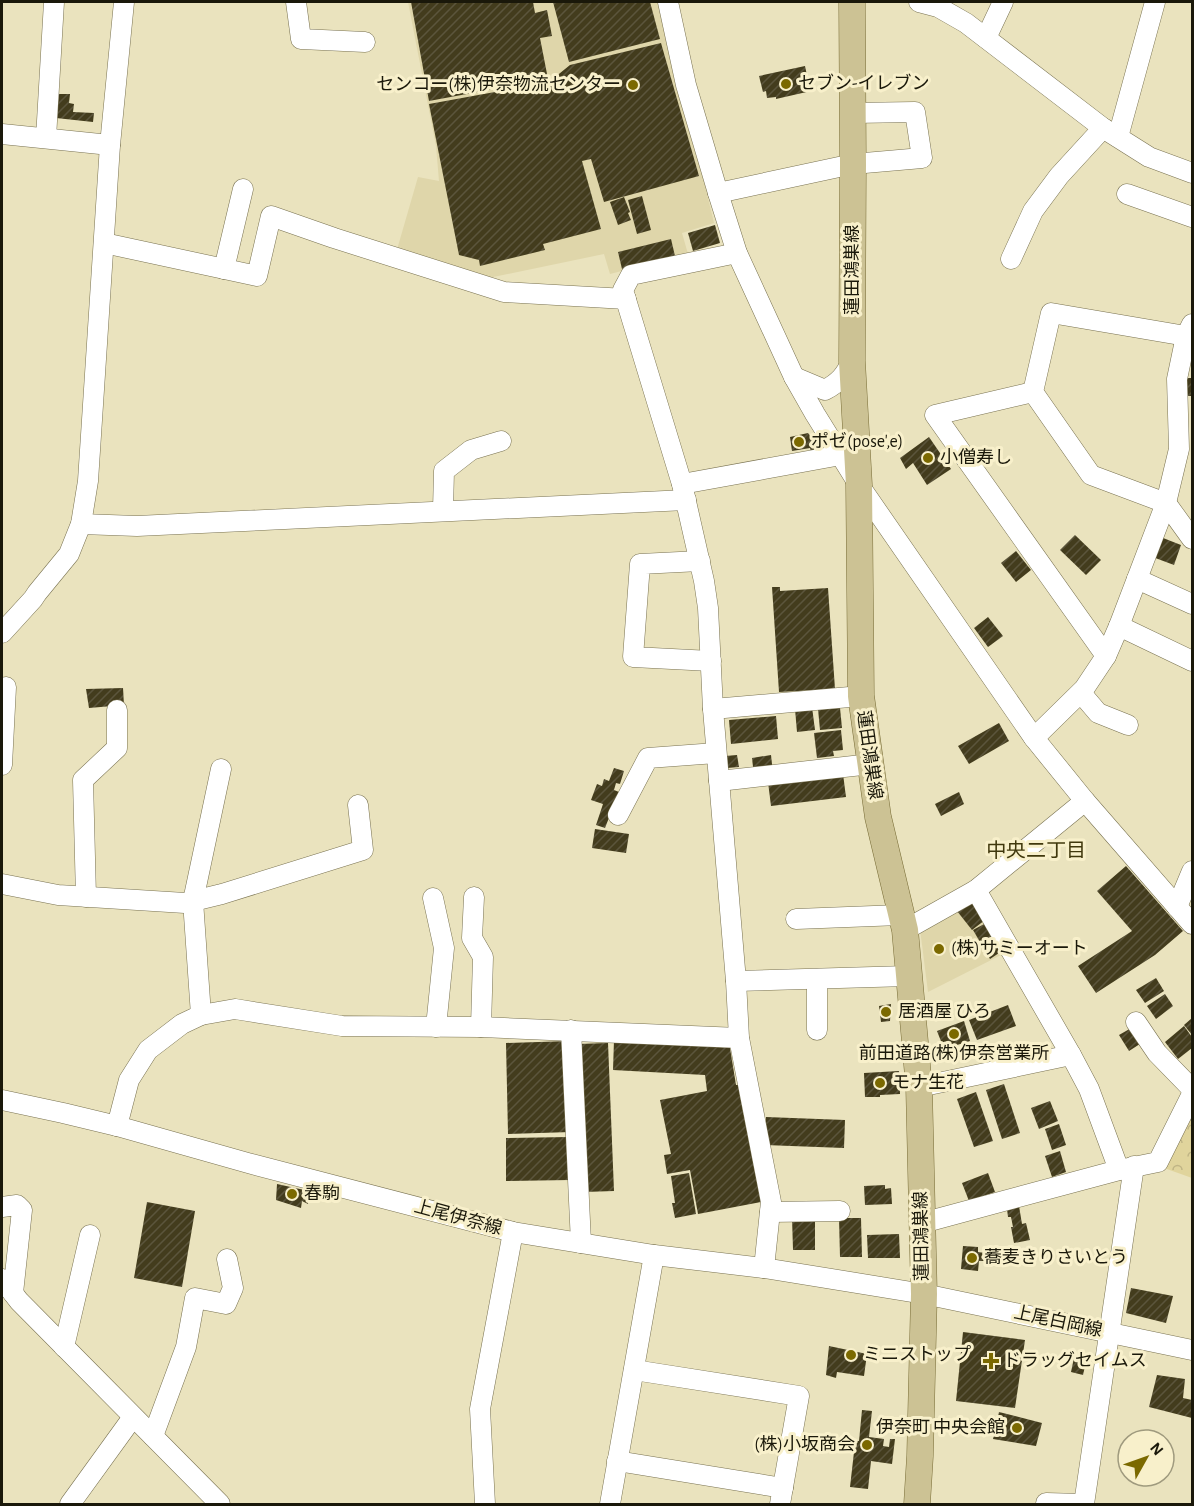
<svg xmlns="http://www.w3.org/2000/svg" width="1194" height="1506" viewBox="0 0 1194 1506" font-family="'Alegreya Sans','Noto Sans JP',sans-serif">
<defs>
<pattern id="forest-crowns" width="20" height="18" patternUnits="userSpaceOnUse" patternTransform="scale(1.5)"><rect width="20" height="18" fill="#e0d49c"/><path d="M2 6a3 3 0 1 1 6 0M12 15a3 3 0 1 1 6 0" fill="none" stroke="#c0b585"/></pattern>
<pattern id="building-hatch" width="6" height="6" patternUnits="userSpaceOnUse" patternTransform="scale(1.5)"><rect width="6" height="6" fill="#433c1d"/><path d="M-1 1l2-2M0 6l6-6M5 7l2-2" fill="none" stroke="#5b553c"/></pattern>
</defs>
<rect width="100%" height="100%" fill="#eae3be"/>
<g fill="#dfd6aa">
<polygon points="408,2 661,2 714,223 682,233 688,254 610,274 604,254 479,280 396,253 418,177 439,181 436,146"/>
<polygon points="969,899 1005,953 928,992 920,929"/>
</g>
<polygon fill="url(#forest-crowns)" points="1192,1112 1192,1178 1164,1168"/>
<g fill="url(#building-hatch)">
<polygon points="411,2 533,2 535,13 547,10 552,36 540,38 548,79 429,101"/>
<polygon points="553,2 650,2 660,39 569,62"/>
<polygon points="661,43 699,176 604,202 591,159 582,161 601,229 543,244 545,250 480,266 479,260 459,255 429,104 549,82 570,65"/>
<polygon points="805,66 809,85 810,85 811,91 776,99 776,97 767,98 766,91 763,92 759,76"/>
<polygon points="59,94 70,94 69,103 74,104 73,112 94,113 93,122 56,118"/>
<polygon points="642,196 651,230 637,234 628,200"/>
<polygon points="624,197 630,212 628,213 631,220 618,225 610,202"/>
<polygon points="715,225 720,243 693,251 688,233"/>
<polygon points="671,239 675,256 622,269 618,252"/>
<rect x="1186" y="378" width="6" height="18"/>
<polygon points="808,433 812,438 812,443 815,443 818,456 812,457 810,448 792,451 790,437"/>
<polygon points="929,437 951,469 927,485 913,463 906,469 900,458"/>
<polygon points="1075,535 1101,560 1086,575 1060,550"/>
<polygon points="1158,536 1181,545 1174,565 1150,556"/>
<polygon points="1016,551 1031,570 1016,582 1001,563"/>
<polygon points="772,587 780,587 780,591 828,588 835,689 779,692"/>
<polygon points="988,617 1003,636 988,647 974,628"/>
<polygon points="123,688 124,705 89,708 86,689"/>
<polygon points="812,707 815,730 797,732 795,709"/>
<polygon points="840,708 842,728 820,730 818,709"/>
<polygon points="776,716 778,739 731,744 729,720"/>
<polygon points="999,723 1009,741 969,764 958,746"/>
<polygon points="841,730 843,750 833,751 834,756 817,758 814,733"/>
<polygon points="737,755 739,767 727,768 725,756"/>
<polygon points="771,755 773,773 754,775 752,758"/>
<polygon points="614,768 624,771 620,784 616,783 614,790 619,792 605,828 596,825 603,804 591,800 597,784 602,786 604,779 609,781"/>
<polygon points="843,774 846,797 771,806 768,782"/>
<polygon points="959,792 964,804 941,816 935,804"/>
<polygon points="595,829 629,834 626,853 592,848"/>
<polygon points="1126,866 1183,931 1155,955 1096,993 1078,966 1132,931 1097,891"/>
<polygon points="971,901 985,920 972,930 957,911"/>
<polygon points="986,923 1002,951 990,959 973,930"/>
<polygon points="1156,978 1164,991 1145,1003 1136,990"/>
<polygon points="1165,994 1173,1006 1156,1019 1147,1006"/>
<polygon points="891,1004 890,1021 881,1022 879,1006"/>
<polygon points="1008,1005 1016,1026 977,1040 969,1020"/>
<polygon points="1192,1018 1192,1035 1184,1025"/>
<polygon points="964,1021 970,1041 944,1049 937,1031"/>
<polygon points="1184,1026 1192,1037 1192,1048 1178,1059 1165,1042"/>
<polygon points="1133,1027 1143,1042 1129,1051 1119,1035"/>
<polygon points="614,1040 702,1045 730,1048 736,1085 738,1085 761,1202 698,1214 690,1170 667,1174 664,1155 671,1154 660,1100 707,1091 705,1075 613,1070"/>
<polygon points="569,1041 571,1132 508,1134 506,1043"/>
<polygon points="608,1043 614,1191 584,1192 577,1044"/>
<polygon points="899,1071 900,1094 880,1095 880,1097 865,1097 864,1073"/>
<polygon points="1004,1084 1020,1133 1002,1139 986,1090"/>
<polygon points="976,1092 993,1141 974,1147 957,1099"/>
<polygon points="1050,1101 1058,1121 1039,1129 1031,1108"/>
<polygon points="766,1117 845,1120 844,1148 765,1145"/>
<polygon points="1059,1124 1066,1145 1052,1150 1045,1129"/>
<polygon points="569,1137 570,1180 506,1181 506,1138"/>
<polygon points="1060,1151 1066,1172 1052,1177 1045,1156"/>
<polygon points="689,1173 696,1214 675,1218 672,1203 675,1203 671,1176"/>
<polygon points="988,1173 995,1192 969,1201 962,1183"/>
<polygon points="277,1184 309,1191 308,1204 302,1201 301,1208 276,1200"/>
<polygon points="885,1185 885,1189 891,1188 892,1204 865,1205 864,1186"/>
<polygon points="147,1202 195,1211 182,1287 134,1278"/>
<polygon points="1019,1206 1022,1224 1026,1223 1030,1240 1014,1243 1011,1227 1013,1227 1011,1217 1008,1217 1007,1209"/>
<polygon points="792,1217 815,1217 815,1250 793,1250"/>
<polygon points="839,1218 861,1218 862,1257 840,1257"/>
<polygon points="899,1234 900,1258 868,1258 867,1235"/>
<polygon points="963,1246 978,1247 978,1252 985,1253 984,1261 979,1261 978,1271 961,1269"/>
<polygon points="1131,1288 1173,1296 1166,1323 1126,1313"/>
<polygon points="963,1332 1025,1340 1015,1408 956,1401"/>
<polygon points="829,1346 867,1354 864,1376 837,1372 836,1378 826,1375"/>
<polygon points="1074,1358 1086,1362 1083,1375 1071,1372"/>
<polygon points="1157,1375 1185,1379 1183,1398 1192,1400 1192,1418 1149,1407"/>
<polygon points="862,1410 872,1411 869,1437 884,1439 883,1446 889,1447 890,1439 895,1439 892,1464 871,1461 868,1489 850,1487 854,1452 846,1451 847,1440 859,1441"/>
<polygon points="999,1412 1042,1423 1036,1446 993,1439"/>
</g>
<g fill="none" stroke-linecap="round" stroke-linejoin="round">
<defs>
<g id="minor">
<polyline points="296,2 301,39 365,42"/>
<polyline points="668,2 686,85 718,193 737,253 794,377 815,414 859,485 1034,738 1085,801 1192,924"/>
<polyline points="919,2 938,7 966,23 1103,128 1149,157 1192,173"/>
<polyline points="986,38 1003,2"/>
<polyline points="2,134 110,145"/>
<polyline points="1118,137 1155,2"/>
<polyline points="46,138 54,2"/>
<polyline points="718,193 853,164 922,158 915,112 853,113"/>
<polyline points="1127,194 1192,217"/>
<polyline points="104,243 257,276 271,216 334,238 504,292 626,299"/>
<polyline points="737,253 631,275 623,290 682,484 704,581 708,608 713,709 736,981 739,1038 771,1202 764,1268"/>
<polyline points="1011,259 1033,211 1059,176 1103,128"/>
<polyline points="224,269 243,189"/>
<polyline points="1186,336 1051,313 1033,392 1091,475 1166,503 1192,539"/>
<path d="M794,377L825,390C840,382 845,375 852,361"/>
<polyline points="1033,392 935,415 1106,656"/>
<polyline points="682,484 841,455"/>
<polyline points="443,510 444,471 471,450 501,441"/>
<polyline points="81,524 137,526 686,500"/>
<polyline points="700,561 640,564 633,657 711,661"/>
<polyline points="1137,579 1192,604"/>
<polyline points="1119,626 1192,661"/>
<polyline points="2,633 33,599 37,593 69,554 81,524 88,481 110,145 124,2"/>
<polyline points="1081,693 1098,713 1128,725"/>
<polyline points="713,709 861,696"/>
<polyline points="1034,738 1084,689 1106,656 1119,626 1166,503 1179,449 1177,379 1186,336 1192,324"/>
<polyline points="2,765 6,687"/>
<polyline points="719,781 871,764"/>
<polyline points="618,815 648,758 716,753"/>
<polyline points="2,884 58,895 185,903 222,894 363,850 358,805"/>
<polyline points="976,890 1071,1055 1089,1089 1119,1170"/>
<polyline points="86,897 83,780 117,748 117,710"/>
<polyline points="474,897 472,938 483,957 481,1027"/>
<polyline points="433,898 444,948 436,1027"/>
<polyline points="1177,907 1192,871"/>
<polyline points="796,919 900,915"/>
<polyline points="905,930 976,890 1085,801"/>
<polyline points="817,979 817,1030"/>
<polyline points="736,981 908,976"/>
<polyline points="201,1015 193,901 221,769"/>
<polyline points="1136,1022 1157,1053 1192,1089"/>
<polyline points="571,1030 581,1243"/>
<polyline points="919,1087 1071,1055"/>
<polyline points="2,1100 63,1113 117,1126 248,1163 513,1232 654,1255 764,1268 924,1294 1192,1350"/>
<polyline points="117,1126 129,1080 148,1050 182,1024 201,1015 235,1009 342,1026 481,1027 739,1038"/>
<polyline points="2,1207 17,1205 22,1210 13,1293"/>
<polyline points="770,1212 840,1211"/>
<polyline points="922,1223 1119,1170 1158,1162 1192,1094"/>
<polyline points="2,1279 19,1301 220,1504"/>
<polyline points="64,1347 90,1235"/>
<polyline points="634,1370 799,1396 780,1504"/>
<polyline points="153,1436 186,1347 195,1298 226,1304 233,1288 227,1259"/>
<polyline points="617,1461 783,1488"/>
<polyline points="70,1504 133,1417"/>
<polyline points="485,1504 480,1409 513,1232"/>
<polyline points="610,1504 654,1255"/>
<polyline points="1046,1504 1046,1503 1081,1504"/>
<polyline points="1084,1504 1134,1166"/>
</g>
<polyline id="major" points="852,2 853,164 852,361 859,485 861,696 878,817 905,930 919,1087 924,1294 920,1456 917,1504"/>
</defs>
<use href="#minor" stroke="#797251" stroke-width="21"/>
<use href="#major" stroke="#786c36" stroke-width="27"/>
<use href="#minor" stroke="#fff" stroke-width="20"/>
<use href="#major" stroke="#ccc294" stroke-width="26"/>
</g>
<g fill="#7b6900" stroke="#f8f0cb" stroke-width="2">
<circle cx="786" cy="84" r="6"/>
<circle cx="633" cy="85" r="6"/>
<circle cx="799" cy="442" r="6"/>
<circle cx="928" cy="458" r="6"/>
<circle cx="939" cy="949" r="6"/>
<circle cx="886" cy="1012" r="6"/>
<circle cx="954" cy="1034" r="6"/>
<circle cx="880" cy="1083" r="6"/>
<circle cx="292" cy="1194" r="6"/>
<circle cx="972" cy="1258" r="6"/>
<circle cx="851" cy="1355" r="6"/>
<path d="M988 1352h6v6h6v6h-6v6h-6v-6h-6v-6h6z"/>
<circle cx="1017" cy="1428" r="6"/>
<circle cx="867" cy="1445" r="6"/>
</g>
<g text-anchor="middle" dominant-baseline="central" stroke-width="6" stroke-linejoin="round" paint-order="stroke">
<g font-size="18" fill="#1a180a" stroke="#f8f0cb" text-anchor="start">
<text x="798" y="84">セブン-イレブン</text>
<text x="621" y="85" text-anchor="end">センコー(株)伊奈物流センター</text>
<text x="811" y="442">ポゼ(pose',e)</text>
<text x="940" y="458">小僧寿し</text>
<text x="951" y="949">(株)サミーオート</text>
<text x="898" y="1012">居酒屋 ひろ</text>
<text x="954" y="1054" text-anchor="middle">前田道路(株)伊奈営業所</text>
<text x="892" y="1083">モナ生花</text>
<text x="304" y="1194">春駒</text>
<text x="984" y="1258">蕎麦きりさいとう</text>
<text x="863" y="1355">ミニストップ</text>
<text x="1003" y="1361">ドラッグセイムス</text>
<text x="1005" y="1428" text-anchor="end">伊奈町 中央会館</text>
<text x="855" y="1445" text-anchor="end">(株)小坂商会</text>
</g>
<g font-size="18" fill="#1a180a" stroke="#f8f0cb">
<text transform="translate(853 270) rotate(-90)">蓮田鴻巣線</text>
<text transform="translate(869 755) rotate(82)">蓮田鴻巣線</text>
<text transform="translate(458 1218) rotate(15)">上尾伊奈線</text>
<text transform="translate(922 1236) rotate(-91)">蓮田鴻巣線</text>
<text transform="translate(1058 1322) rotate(12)">上尾白岡線</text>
</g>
<g font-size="20" fill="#40380d" stroke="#f8f0cb">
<text x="1036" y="851">中央二丁目</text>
</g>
</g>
<rect width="1194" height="1506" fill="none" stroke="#1a180a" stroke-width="6"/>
<g transform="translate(1146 1458) rotate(50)"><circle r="28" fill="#f8f0cb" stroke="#9f9a7e" stroke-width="1.5"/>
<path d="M0-4.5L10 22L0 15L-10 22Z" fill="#7b6900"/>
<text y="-9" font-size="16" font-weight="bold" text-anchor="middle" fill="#1a180a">N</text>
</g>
</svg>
